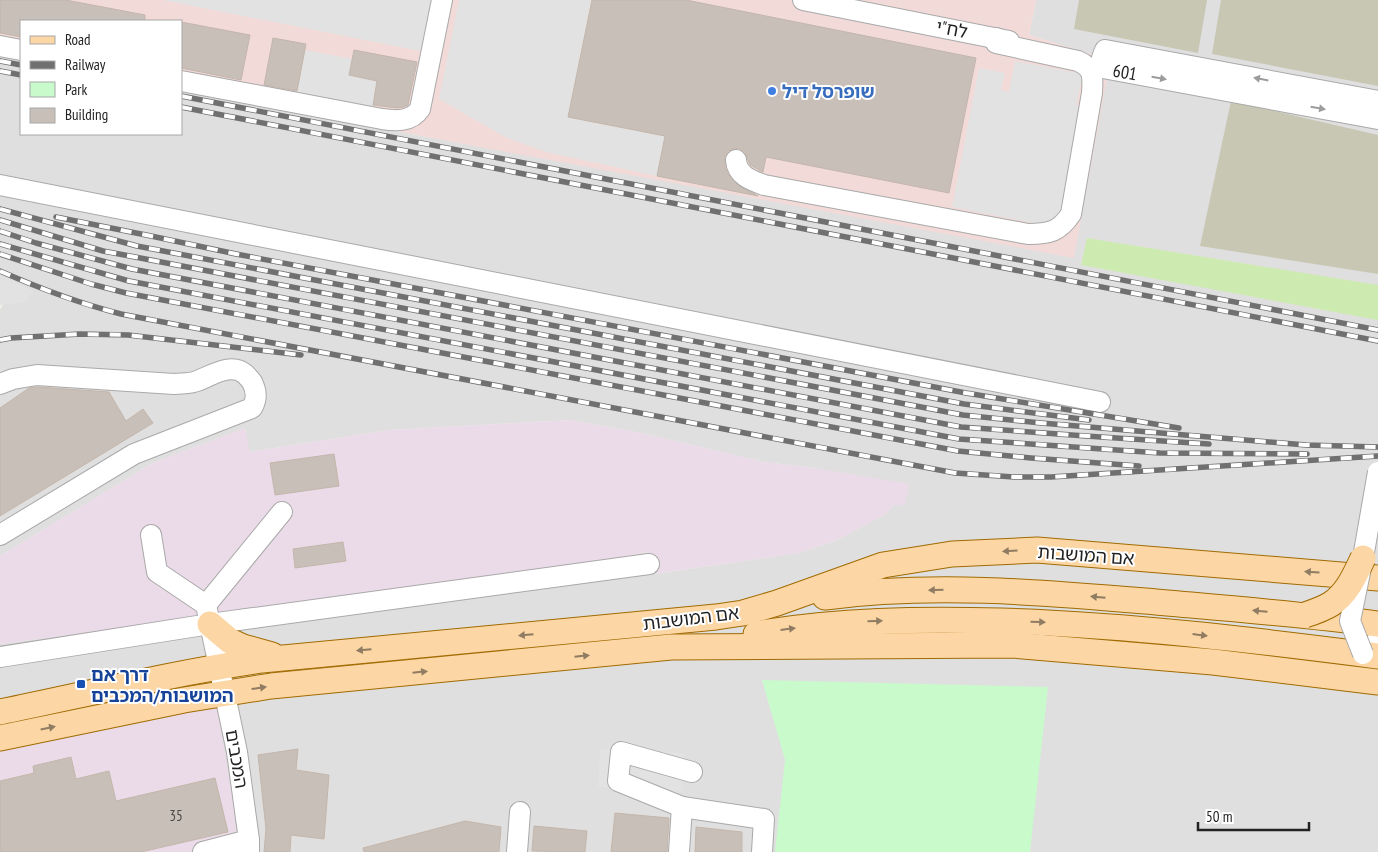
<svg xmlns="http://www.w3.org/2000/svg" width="1378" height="852" viewBox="0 0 1378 852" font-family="'PT Sans Narrow','Noto Sans Hebrew',sans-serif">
<rect width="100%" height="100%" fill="#f2efe9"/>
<polygon fill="#e0dfdf" points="1036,0 1378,0 1378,852 234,852 0,748 0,644 504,579 649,552 654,574 798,553 835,541 886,514 893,505 815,468 764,462 641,433 571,420 390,430 249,452 245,428 153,463 0,556 0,310 9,292 0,287 0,53 21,57 21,134 181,134 181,89 432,138 1101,57 1029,35"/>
<polygon fill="#f2dad9" points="0,0 1036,0 1029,35 1101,57 1109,68 1074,258 432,138 181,89 181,21 21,21 21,57 0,53"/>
<g fill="#ebdbe8">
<polygon points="571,420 641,433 764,462 815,468 909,484 905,505 893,505 886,514 835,541 798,553 653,574 648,552 504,579 0,644 0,556 153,463 245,428 250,452 390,430"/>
<polygon points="216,703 237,824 234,852 0,852 0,748"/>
</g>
<g fill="#c7c7b4">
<polygon points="1079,0 1207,0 1198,53 1074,29"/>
<polygon points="1221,0 1378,0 1378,86 1212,54"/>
<polygon points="1231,101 1378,135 1378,274 1200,246"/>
</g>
<polygon fill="#cdebb0" points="1087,238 1378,285 1378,320 1081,265"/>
<polygon fill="#c8facc" points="762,680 1048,687 1030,852 775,852 785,760"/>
<g fill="#e2e2e2">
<polygon points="163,0 435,0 425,52"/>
<polygon points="459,0 592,0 568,117 665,136 657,176 546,152 507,138 439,99"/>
<polygon points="305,50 352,59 349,75 378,81 372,109 296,95"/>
<polygon points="1015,61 1083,74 1076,105 1085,107 1066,205 1056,218 1048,222 1039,224 952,207 979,68 1005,73 1001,90 1009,92"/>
<polygon points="0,275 34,291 26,302 0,305"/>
<polygon points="600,749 684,753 682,791 598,787"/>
</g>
<g fill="#c7bfb8" stroke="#c4b6ab">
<polygon points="0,0 66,0 145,15 145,21 21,21 21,37 0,33"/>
<polygon points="592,0 686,0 976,58 949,193 766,157 763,172 750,165 745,152 740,149 734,148 728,151 725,156 725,167 728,174 739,186 758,196 657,176 665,136 568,117"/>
<polygon points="181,22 250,35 241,80 181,68"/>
<polygon points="273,38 306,44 297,91 264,85"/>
<polygon points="354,50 417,62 408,105 404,107 397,108 373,105 377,81 349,75"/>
<polygon points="38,387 109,392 126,421 143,409 153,423 0,516 0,408 29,388"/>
<polygon points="334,454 339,486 275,495 270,463"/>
<polygon points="343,542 346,561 295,568 293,549"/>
<polygon points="298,749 296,770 329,775 324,839 291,835 290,852 264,852 266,829 258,755"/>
<polygon points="71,757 76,779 109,771 116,801 215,778 228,832 141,852 0,852 0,781 34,773 33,766"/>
<polygon points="615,813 669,818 667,852 611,852"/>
<polygon points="465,821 501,827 499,852 364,852 363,848"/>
<polygon points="534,826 587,831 585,852 532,851"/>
<polygon points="696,827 742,832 742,852 695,852"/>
</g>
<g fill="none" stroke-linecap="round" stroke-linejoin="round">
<defs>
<g id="minor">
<polyline points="803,0 1009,41"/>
<polyline points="0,46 21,50"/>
<path d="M181,81L382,119C396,121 411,122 420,109L442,0"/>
<polyline points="1378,101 1105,50 1102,58 1103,68 1378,119"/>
<path d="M736,160C737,175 750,180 764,185L1028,234C1049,234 1059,232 1071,214L1092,93C1093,77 1094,68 1078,61L996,43V38"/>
<polyline points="0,185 1100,402"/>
<path d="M0,384L13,379L37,375L174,384C182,383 191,384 197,381C211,376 231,362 245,374C248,377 250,379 252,382C257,392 257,399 252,408L134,454L0,535"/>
<polyline points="151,535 157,572 206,605 237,752 249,840 249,852"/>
<polyline points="206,605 282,512"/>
<polyline points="1363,654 1378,640"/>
<polyline points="0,657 210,624 649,564"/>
<polyline points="692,772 621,752 618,781 682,807 764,819 762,852"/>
<polyline points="203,852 249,840"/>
<polyline points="517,852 520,812"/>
<polyline points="679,852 682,807"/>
</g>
<g id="major">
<path d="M825,597C931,583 1039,592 1145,601C1223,608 1301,614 1378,624"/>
<polyline points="210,624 230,641 243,647 272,655"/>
<path d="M756,634C837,620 919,619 1001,621C1128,625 1253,640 1378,656"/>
<path d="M0,712C87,694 174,673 262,660L716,617L743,613L777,603L883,565L952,554L1037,550L1378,578"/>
<polyline points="0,738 184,700 271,686 671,647 1012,645 1213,662 1378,682"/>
</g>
</defs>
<use href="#minor" stroke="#a9a9a9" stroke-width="22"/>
<use href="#major" stroke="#a06b00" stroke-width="27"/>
<use href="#minor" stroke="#fff" stroke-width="20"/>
<use href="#major" stroke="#fcd6a4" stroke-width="25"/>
<defs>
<g id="rail">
<polyline points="0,61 21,65"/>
<polyline points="0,71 21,75"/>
<polyline points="181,96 1378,330"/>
<polyline points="181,107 1378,341"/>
<polyline points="0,209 137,246 964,404 1089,420"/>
<polyline points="56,217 151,236 236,254 966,393 1179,428"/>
<polyline points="0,220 103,251 135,257 963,415 1041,423 1306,445 1378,447"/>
<path d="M0,231L36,243L132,269L961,427C1044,433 1126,439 1209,444"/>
<polyline points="0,244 129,281 959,439 1160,453 1307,454"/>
<polyline points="0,254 91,284 126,293 958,451 1031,458 1139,466"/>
<path d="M0,271C41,289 78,303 121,314L955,473L1014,477H1051L1378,456"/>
<polyline points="0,340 11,338 80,334 128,335 301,355"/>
</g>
</defs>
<use href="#rail" stroke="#707070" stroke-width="5.5"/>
<use href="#rail" stroke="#fff" stroke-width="4" stroke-dasharray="11" stroke-linecap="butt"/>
<defs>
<polyline id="minor-bridge" points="1363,654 1350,621 1363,558 1378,472"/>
<path id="major-bridge" d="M1305,615C1314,612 1323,609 1331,604C1347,594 1355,575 1363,558"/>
</defs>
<use href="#minor-bridge" stroke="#a9a9a9" stroke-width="22" stroke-linecap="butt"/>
<use href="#major-bridge" stroke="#a06b00" stroke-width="27" stroke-linecap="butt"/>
<use href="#minor-bridge" stroke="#fff" stroke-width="20"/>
<use href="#major-bridge" stroke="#fcd6a4" stroke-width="25"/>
</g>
<defs><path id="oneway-solid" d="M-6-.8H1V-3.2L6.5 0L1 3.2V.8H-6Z" transform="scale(1.25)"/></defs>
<g fill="#9c9c9c">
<use href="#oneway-solid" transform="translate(1159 78) rotate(10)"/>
<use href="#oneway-solid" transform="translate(1261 79) rotate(-169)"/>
<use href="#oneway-solid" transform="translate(1318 108) rotate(10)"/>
</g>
<g fill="#8f7c63">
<use href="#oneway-solid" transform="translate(1010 551) rotate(177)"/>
<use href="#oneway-solid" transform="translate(1312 572) rotate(-176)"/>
<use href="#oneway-solid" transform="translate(936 590) rotate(179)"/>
<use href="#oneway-solid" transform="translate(1098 597) rotate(-175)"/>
<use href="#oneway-solid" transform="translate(1260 611) rotate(-175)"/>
<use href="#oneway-solid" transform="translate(875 621) rotate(-2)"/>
<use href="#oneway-solid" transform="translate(1038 622) rotate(2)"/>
<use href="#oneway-solid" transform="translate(788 629) rotate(-7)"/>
<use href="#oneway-solid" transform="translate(526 635) rotate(175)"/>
<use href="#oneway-solid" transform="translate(1200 635) rotate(7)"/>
<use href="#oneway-solid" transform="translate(364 650) rotate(175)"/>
<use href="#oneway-solid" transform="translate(582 656) rotate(-6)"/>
<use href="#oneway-solid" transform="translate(420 672) rotate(-6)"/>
<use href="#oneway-solid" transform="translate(259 688) rotate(-8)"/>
<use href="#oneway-solid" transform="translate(48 728) rotate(-12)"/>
</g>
<circle fill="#3f7fe0" stroke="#fff" stroke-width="2" cx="772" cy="91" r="5"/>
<rect fill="#1a4fb4" stroke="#fff" stroke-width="2" x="76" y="679" width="10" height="10" rx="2.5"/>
<g text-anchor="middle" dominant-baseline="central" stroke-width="4" stroke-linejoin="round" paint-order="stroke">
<g font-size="15" fill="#4b4948">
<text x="176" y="815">35</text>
</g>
<g font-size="18" fill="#222" stroke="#fff">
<text transform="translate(952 29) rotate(11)">לח"י</text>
<text transform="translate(1125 72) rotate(10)">601</text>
<text transform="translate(1086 555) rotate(4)">אם המושבות</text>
<text transform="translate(691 618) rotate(-7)">אם המושבות</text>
<text transform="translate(237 759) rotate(80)">המכבים</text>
</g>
<g font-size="18" font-weight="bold" fill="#366cbe" stroke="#fff" text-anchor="start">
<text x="782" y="91">שופרסל דיל</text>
</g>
<g font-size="18" font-weight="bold" fill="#164399" stroke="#fff" text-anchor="start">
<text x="91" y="674">דרך אם<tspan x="91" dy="21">המושבות/המכבים</tspan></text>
</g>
</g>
<rect x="20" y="20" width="162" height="115" fill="#ffffff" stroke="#a7a7a7"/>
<rect x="30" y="36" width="25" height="8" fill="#fcd6a4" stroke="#a7a7a7"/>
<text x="65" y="45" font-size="15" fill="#222222">Road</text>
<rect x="30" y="61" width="25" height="8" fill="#707070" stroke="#a7a7a7"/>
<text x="65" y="70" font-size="15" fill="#222222">Railway</text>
<rect x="30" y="82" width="25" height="15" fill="#c8facc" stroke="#a7a7a7"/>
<text x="65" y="95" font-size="15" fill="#222222">Park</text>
<rect x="30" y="108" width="25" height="15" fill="#c7bfb8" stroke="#a7a7a7"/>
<text x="65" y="120" font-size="15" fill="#222222">Building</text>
<path d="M1198 822v8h111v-8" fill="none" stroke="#222222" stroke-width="2.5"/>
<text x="1206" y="822" font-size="15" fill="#222222" stroke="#ffffff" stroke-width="4" paint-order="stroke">50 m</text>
</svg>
